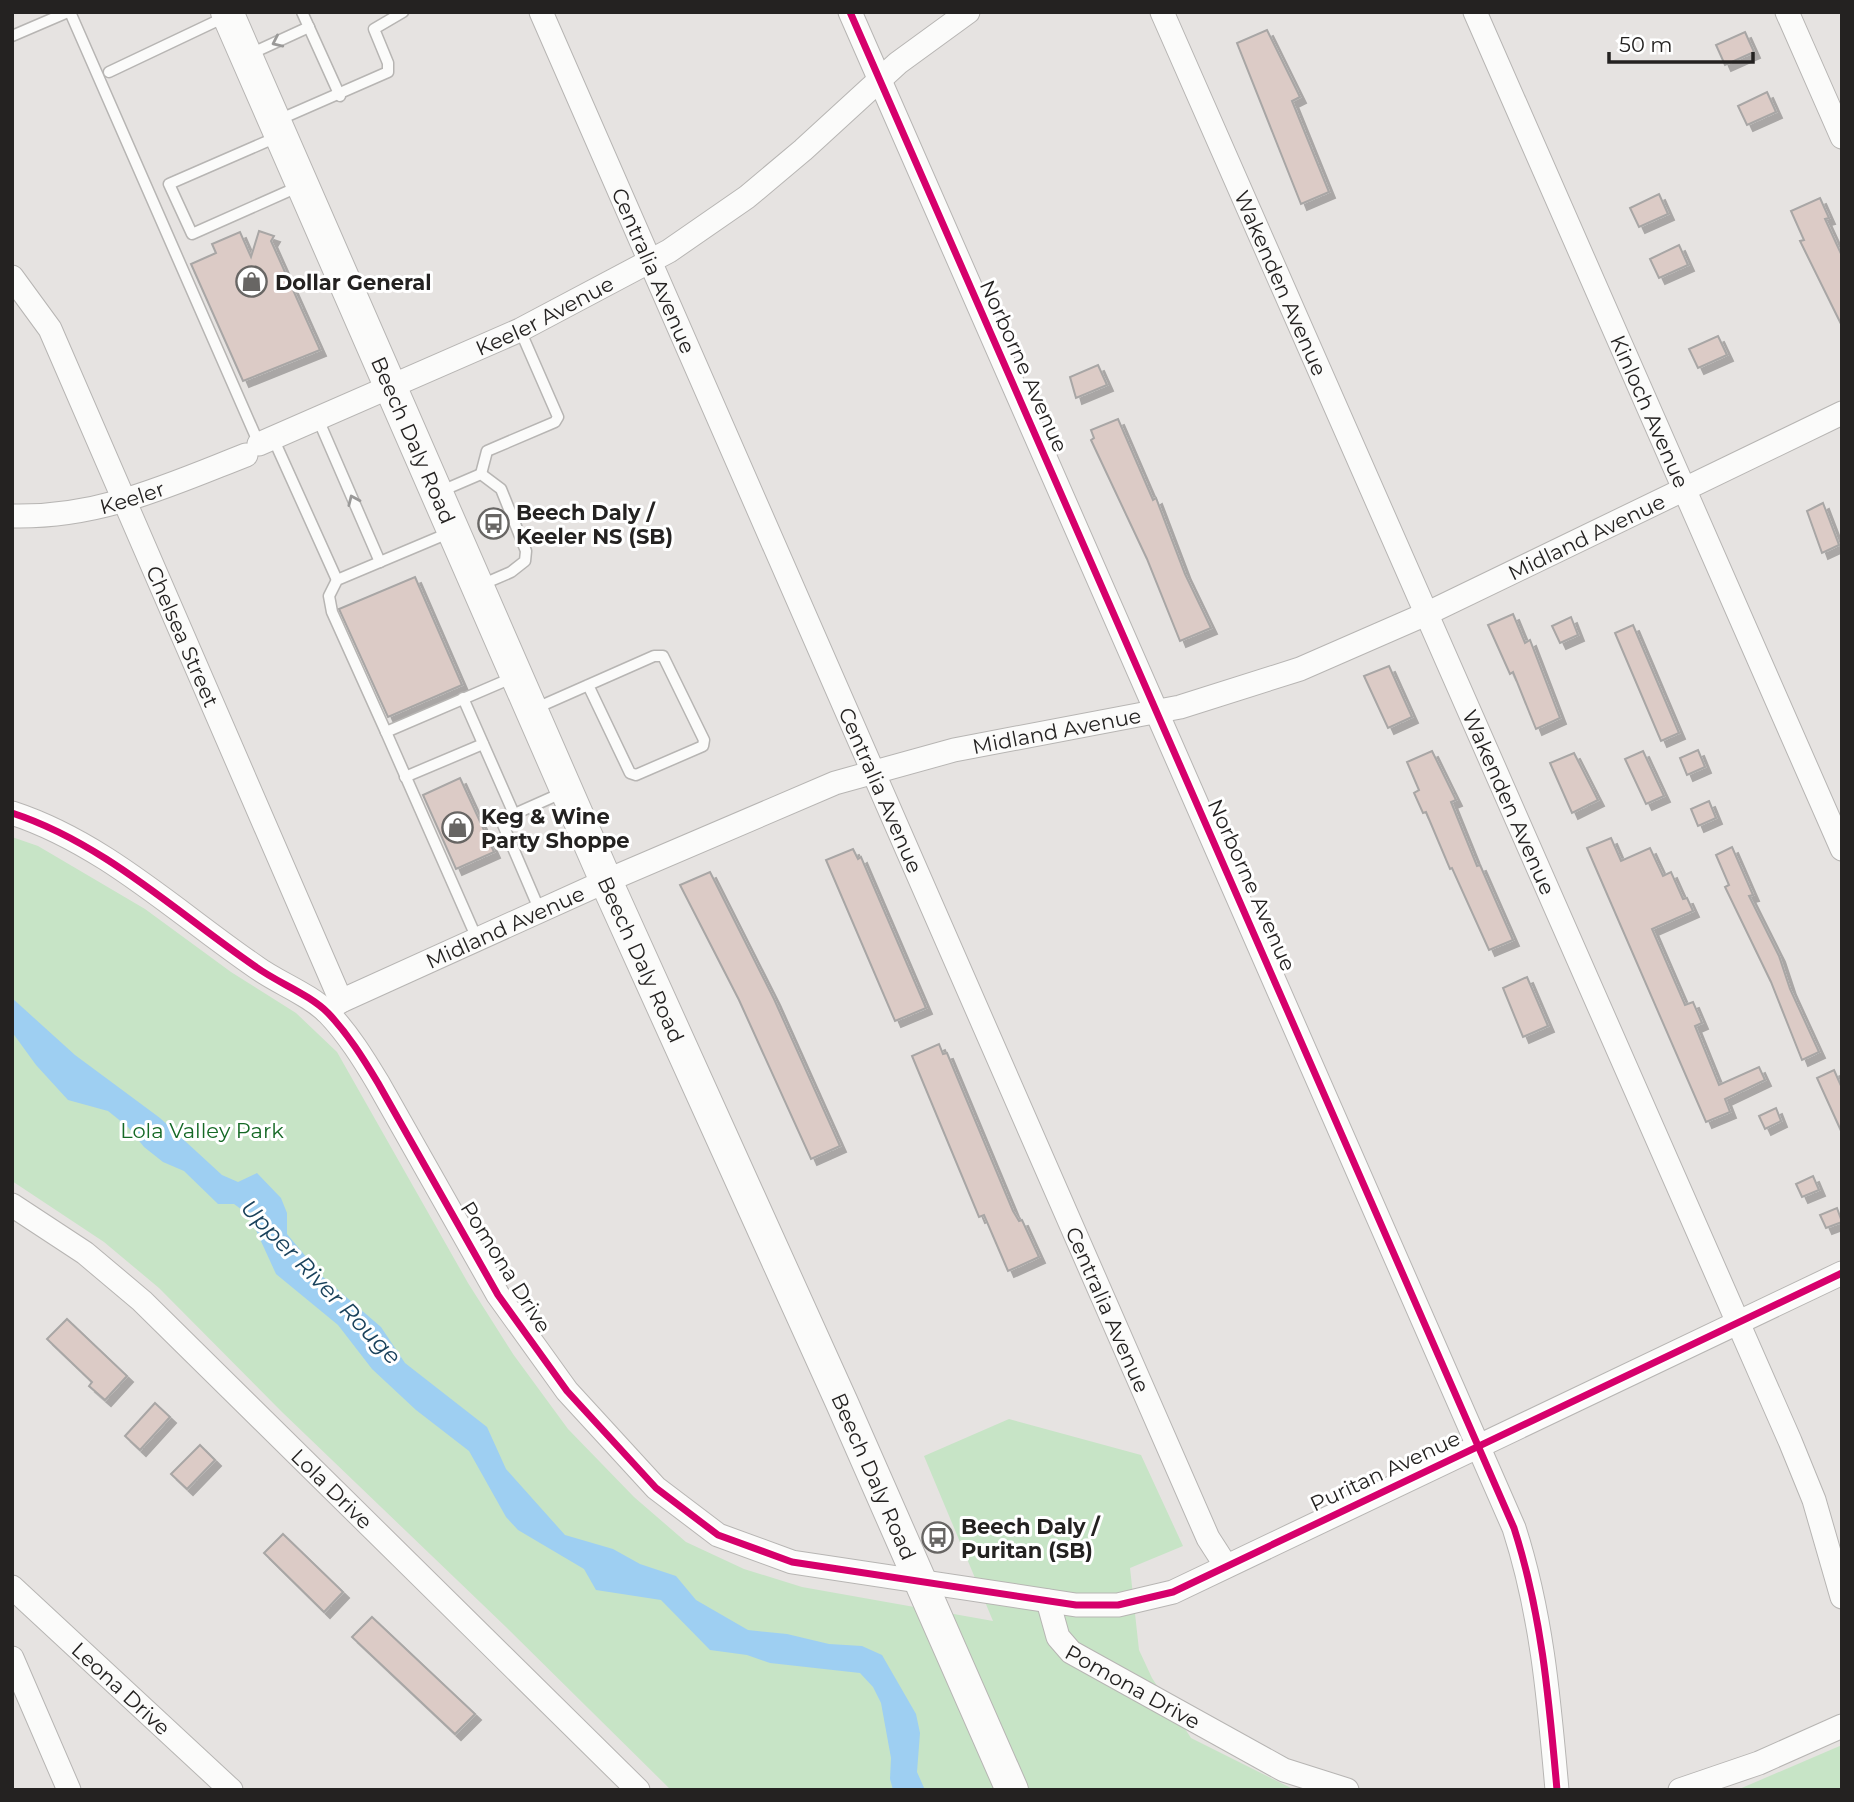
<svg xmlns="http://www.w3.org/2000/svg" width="1854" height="1802" viewBox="0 0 1854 1802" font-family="Montserrat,sans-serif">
<defs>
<filter id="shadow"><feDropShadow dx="6" dy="6" stdDeviation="0" flood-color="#0004"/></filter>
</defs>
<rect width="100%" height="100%" fill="#e6e3e1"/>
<g fill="#c7e4c6">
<polygon points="12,837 38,846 145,909 231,972 296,1013 337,1052 468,1283 513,1354 568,1429 634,1497 686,1542 744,1569 802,1587 993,1621 924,1456 1009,1419 1141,1455 1183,1546 1130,1568 1139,1650 1152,1678 1191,1738 1295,1790 671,1790 506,1627 282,1412 159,1288 104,1242 12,1181"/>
<polygon points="1842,1745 1842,1790 1737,1790"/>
</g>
<polygon fill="#9ecff2" points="12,998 75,1055 160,1118 222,1175 238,1182 257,1173 281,1198 287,1213 287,1234 323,1277 381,1327 405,1363 487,1427 506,1469 565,1535 613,1549 640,1564 676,1576 696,1600 748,1630 787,1634 829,1644 862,1646 882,1655 916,1714 920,1733 917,1772 925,1790 893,1790 890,1779 891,1758 881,1703 873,1687 860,1673 770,1663 747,1655 710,1650 661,1600 596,1590 584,1569 518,1530 506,1517 469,1451 416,1410 372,1369 338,1325 276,1274 249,1215 234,1204 218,1204 184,1171 163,1162 144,1147 128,1127 108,1111 68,1100 36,1065 12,1032"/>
<g fill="#dccbc6" stroke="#a8a6a5" stroke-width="2" filter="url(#shadow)">
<polygon points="1267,30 1300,97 1292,101 1329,192 1301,204 1237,43"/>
<polygon points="1745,32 1754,52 1725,65 1716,45"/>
<polygon points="1767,92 1776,112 1747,125 1738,106"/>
<polygon points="1659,194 1668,214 1639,227 1630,208"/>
<polygon points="1820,198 1829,218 1825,219 1842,256 1842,326 1800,241 1804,240 1791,211"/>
<polygon points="259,231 274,236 271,241 320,350 243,381 191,264 216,253 212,244 240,232 251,257"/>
<polygon points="1679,245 1688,265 1659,278 1650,259"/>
<polygon points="1718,336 1727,355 1698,368 1689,349"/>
<polygon points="1098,365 1107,385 1076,398 1070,377"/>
<polygon points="1118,419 1153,500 1156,498 1185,574 1211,628 1180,641 1147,559 1091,440 1094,438 1091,430"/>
<polygon points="1823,503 1839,545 1822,553 1807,511"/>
<polygon points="415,577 462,685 388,717 339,609"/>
<polygon points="1513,614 1525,643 1530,640 1560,718 1536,729 1513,672 1510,674 1488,625"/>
<polygon points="1571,617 1578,635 1560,643 1552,626"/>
<polygon points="1633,625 1679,733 1661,741 1615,633"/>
<polygon points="1389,666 1412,717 1388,728 1364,676"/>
<polygon points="1698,750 1705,767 1687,775 1680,758"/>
<polygon points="1432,751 1456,800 1451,802 1477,866 1480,865 1513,940 1489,950 1452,868 1450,869 1426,812 1423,813 1414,793 1419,790 1407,762"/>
<polygon points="1643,751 1664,796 1646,804 1625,759"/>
<polygon points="1574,753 1598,800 1572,813 1550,763"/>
<polygon points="460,778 494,852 456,869 423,795"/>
<polygon points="1709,801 1716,818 1698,826 1691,809"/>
<polygon points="1611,838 1621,861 1650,848 1663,876 1671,872 1683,899 1687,898 1693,911 1652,929 1685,1005 1693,1002 1702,1023 1695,1026 1719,1085 1759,1067 1765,1080 1725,1099 1730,1112 1706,1122 1587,848"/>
<polygon points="1732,847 1753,895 1749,896 1779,956 1790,989 1819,1052 1802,1060 1771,982 1725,887 1729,885 1716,855"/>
<polygon points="853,849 858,859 861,857 926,1008 895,1021 826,860"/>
<polygon points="710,872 774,999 840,1146 811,1159 739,1000 680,885"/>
<polygon points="1527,977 1548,1026 1523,1037 1503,988"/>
<polygon points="939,1044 943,1054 947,1053 1013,1211 1019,1221 1022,1220 1039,1257 1008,1271 984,1215 979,1217 912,1056"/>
<polygon points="1834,1070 1842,1088 1842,1133 1817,1078"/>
<polygon points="1776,1108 1781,1121 1765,1129 1759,1116"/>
<polygon points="1813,1176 1819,1190 1802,1197 1796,1184"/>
<polygon points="1837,1208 1842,1222 1826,1228 1820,1215"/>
<polygon points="67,1319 127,1376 105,1400 89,1386 92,1382 47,1339"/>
<polygon points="155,1403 170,1417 140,1450 125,1436"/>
<polygon points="200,1445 215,1460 187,1489 171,1474"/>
<polygon points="283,1534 343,1592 324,1612 264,1553"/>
<polygon points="372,1617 475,1714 455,1734 352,1637"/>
</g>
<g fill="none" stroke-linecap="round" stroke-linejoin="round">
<defs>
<g id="service">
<polyline points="70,12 259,444"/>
<polyline points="302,12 340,96"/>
<polyline points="12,36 68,12"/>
<polyline points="248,55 309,27"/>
<polyline points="109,72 225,17"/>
<polyline points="276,121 388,72 388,63 374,29 403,12"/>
<polyline points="277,137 169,184 192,234 300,186"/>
<polyline points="318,419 380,562"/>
<polyline points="273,438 337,580"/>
<polyline points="481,474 487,451 555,422 558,417 520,330"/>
<polyline points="439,492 481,474 501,489 526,551 525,561 511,572 481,585"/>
<polyline points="451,532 337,580 329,596 332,612 386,732 514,677"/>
<polyline points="463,698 514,814"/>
<polyline points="534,709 654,656 663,656 704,740 703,746 636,775 630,773 588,685"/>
<polyline points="386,732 478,941"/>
<polyline points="405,777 483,744"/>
<polyline points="540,911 501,820 564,792"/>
</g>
<g id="minor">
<path id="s1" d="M541,12L1208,1538L1226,1566"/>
<path d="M850,12L1514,1528C1542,1615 1549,1700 1557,1790"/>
<path id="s2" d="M1162,12L1790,1441L1814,1500L1842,1597"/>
<path id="s3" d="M1475,12L1842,849"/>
<polyline points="1787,12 1842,137"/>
<path id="s4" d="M12,277L50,329L341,1001"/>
<path id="s5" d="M259,444L520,330L669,251L747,197L803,150L898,63L968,12"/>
<path id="s6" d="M12,516C99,518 167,486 246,455"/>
<path d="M12,813C104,843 177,913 256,967C278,983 309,994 328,1013C348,1034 363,1058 378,1083L498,1295L567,1391L656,1488L718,1535L792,1562L1076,1605H1118L1173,1592L1842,1273"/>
<path id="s7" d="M326,1011L341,1001L606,881L835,783L954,750L1180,707L1300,669L1426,614L1842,413"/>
<path id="s8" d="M12,1205L85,1253L142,1301L638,1790"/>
<path id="s9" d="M12,1587L231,1790"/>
<path id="s10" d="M1048,1601L1058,1637L1071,1652L1284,1770L1347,1790"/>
<polyline points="12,1658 69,1790"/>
<polyline points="1680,1790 1759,1763 1842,1726"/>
</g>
<g id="secondary">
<path id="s11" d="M227,12L606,881L842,1403L1012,1790"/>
</g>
</defs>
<use href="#service" stroke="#b7b5b3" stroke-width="13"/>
<use href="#minor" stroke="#b7b5b3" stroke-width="25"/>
<use href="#secondary" stroke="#b7b5b3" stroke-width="34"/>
<use href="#service" stroke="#fbfbfa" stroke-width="10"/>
<use href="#minor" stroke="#fbfbfa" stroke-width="23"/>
<use href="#secondary" stroke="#fbfbfa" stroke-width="32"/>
<defs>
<g id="cycleway">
<path d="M850,12L1514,1528C1542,1615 1549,1700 1557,1790"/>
<path d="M12,813C104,843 177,913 256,967C278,983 309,994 328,1013C348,1034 363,1058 378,1083L498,1295L567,1391L656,1488L718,1535L792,1562L1076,1605H1118L1173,1592L1842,1273"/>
</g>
</defs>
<use href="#cycleway" stroke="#fff" stroke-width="11"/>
<use href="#cycleway" stroke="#d6006c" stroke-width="7"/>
</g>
<defs><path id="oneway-chevron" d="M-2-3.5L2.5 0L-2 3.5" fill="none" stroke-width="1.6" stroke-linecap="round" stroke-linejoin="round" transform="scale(1.75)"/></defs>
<g stroke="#9a9998">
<use href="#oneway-chevron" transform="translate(277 42) rotate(155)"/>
<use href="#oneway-chevron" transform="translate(353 500) rotate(-114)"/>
</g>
<defs>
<symbol id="shop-ring" viewBox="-11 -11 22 22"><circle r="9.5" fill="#fff" stroke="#686664" stroke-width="1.5"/><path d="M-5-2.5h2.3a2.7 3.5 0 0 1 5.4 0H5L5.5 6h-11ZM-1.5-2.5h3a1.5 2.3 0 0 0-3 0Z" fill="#686664"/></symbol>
<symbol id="bus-ring" viewBox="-11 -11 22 22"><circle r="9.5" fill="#fff" stroke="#686664" stroke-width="1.5"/><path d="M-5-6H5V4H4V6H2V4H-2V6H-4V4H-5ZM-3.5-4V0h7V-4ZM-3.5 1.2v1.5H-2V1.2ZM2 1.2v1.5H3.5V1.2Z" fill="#686664"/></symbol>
</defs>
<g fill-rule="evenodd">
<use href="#shop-ring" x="234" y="264" width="35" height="35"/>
<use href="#bus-ring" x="476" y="506" width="35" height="35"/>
<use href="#shop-ring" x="440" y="810" width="35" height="35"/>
<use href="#bus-ring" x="920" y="1520" width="35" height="35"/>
</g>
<g text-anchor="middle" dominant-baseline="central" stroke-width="6" stroke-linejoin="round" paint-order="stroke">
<g font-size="21" fill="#242221" stroke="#fff">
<text stroke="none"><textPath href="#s1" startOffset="282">Centralia Avenue</textPath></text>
<text stroke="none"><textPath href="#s2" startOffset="296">Wakenden Avenue</textPath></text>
<text stroke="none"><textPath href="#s5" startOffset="313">Keeler Avenue</textPath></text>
<text transform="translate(1024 366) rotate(66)">Norborne Avenue</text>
<text stroke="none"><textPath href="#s3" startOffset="436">Kinloch Avenue</textPath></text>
<text stroke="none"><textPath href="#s11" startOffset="467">Beech Daly Road</textPath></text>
<text stroke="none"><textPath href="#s6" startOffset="122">Keeler</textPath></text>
<text stroke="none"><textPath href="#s7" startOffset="1353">Midland Avenue</textPath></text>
<text stroke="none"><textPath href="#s4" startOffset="399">Chelsea Street</textPath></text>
<text stroke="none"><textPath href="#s7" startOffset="786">Midland Avenue</textPath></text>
<text stroke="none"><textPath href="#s1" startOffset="849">Centralia Avenue</textPath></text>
<text stroke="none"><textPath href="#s2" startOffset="863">Wakenden Avenue</textPath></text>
<text transform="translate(1252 885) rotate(66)">Norborne Avenue</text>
<text stroke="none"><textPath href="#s7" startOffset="198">Midland Avenue</textPath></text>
<text stroke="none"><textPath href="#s11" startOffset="1034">Beech Daly Road</textPath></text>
<text transform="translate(506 1267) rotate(58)">Pomona Drive</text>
<text stroke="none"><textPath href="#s1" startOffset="1416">Centralia Avenue</textPath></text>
<text transform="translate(1385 1471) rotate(-25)">Puritan Avenue</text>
<text stroke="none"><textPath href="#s11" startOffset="1601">Beech Daly Road</textPath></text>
<text stroke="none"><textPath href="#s8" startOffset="429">Lola Drive</textPath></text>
<text stroke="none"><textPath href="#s10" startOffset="128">Pomona Drive</textPath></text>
<text stroke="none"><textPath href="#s9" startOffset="149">Leona Drive</textPath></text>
</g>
<g font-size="21" font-weight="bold" fill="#242221" stroke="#fff" text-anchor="start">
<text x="275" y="282">Dollar General</text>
<text x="516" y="512">Beech Daly /<tspan x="516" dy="24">Keeler NS (SB)</tspan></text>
<text x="481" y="816">Keg &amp; Wine<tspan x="481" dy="24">Party Shoppe</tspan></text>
<text x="961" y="1526">Beech Daly /<tspan x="961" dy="24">Puritan (SB)</tspan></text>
</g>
<g font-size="21" fill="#166926" stroke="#fff">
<text x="202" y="1130">Lola Valley Park</text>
</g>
<g font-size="23" font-style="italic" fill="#1a425c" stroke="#fff">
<text transform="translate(321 1282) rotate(46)">Upper River Rouge</text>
</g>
</g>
<rect width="1854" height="1802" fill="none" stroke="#242221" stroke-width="28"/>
<path d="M1609 52v10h144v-10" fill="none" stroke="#242221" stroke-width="3.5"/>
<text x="1619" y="52" font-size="21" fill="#242221" stroke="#ffffff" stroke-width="5" paint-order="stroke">50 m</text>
</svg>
